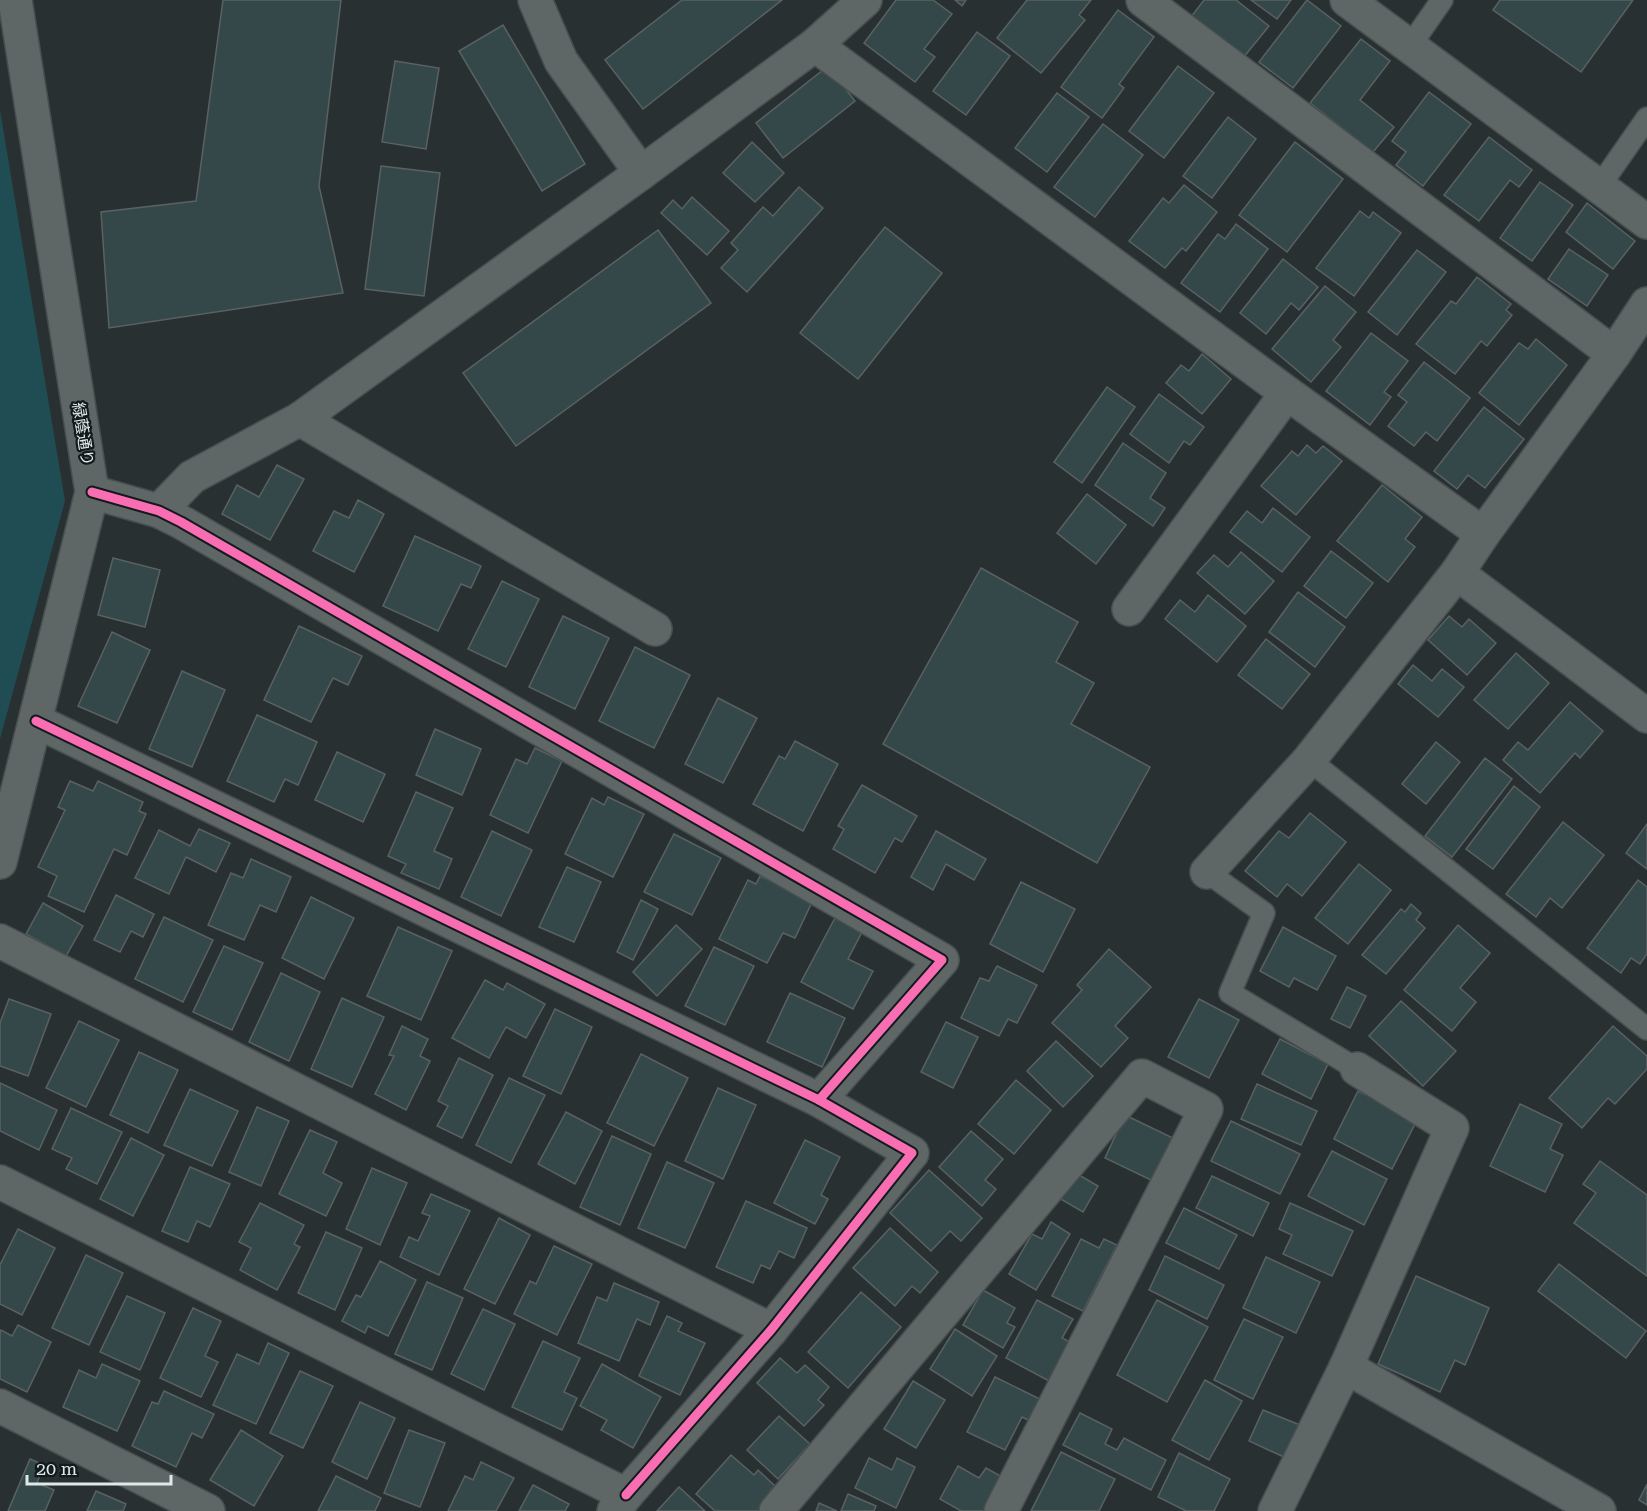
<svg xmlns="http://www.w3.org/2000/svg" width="1647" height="1511" viewBox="0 0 1647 1511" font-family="'Roboto Serif','Noto Sans JP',serif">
<rect width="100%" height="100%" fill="#283032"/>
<polygon fill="#204d53" points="0,110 65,501 0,739"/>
<g fill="#34484a" stroke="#5a6162" stroke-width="1.5">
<polygon points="223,0 341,0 319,186 343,293 109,328 101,212 196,201"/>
<polygon points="682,0 782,0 643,109 605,60"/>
<polygon points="896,0 933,0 952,14 924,49 935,57 915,82 864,43"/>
<polygon points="955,0 966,0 962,6"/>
<polygon points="1027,0 1091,0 1079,15 1085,20 1041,73 997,38"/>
<polygon points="1204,0 1236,0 1269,26 1243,58 1191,17"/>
<polygon points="1251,0 1291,0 1277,19"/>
<polygon points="1307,0 1341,26 1293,88 1259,62"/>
<polygon points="1500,0 1633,0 1581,72 1493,10"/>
<polygon points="1118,10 1154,37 1119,84 1124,88 1102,118 1061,87"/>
<polygon points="503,25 585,164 542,191 459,51"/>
<polygon points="977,32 1010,56 966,115 933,91"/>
<polygon points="1361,39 1390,61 1360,100 1394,127 1373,152 1310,103"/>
<polygon points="395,61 439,68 426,149 382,142"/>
<polygon points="828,66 855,101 783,158 756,123"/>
<polygon points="1178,66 1214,93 1164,158 1129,131"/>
<polygon points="1429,92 1471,124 1423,186 1396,165 1406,152 1392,141"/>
<polygon points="1057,93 1089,117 1047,172 1015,148"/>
<polygon points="1228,117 1256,139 1212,198 1183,176"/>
<polygon points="1103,124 1143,155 1095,217 1054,187"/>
<polygon points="1489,137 1532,170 1519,187 1510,180 1479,221 1444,195"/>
<polygon points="752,142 784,173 755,202 723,173"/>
<polygon points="1295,142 1343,179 1287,252 1239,215"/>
<polygon points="381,166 440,173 424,296 365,289"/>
<polygon points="1540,182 1573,205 1532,261 1500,238"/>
<polygon points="1184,185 1217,212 1186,251 1182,248 1165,268 1129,241 1163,198 1169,203"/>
<polygon points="799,187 823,208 747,292 721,268 738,250 731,243 763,207 773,216"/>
<polygon points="692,197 729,231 707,255 661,213 673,200 682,209"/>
<polygon points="1587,203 1635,241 1613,269 1566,232"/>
<polygon points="1360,211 1369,218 1373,212 1401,233 1354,296 1316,268"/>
<polygon points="1236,224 1268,249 1220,312 1181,283 1218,234 1225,239"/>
<polygon points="885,227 942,273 858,379 800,333"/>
<polygon points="658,230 711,303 516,446 463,373"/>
<polygon points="1569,249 1608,275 1587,306 1548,279"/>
<polygon points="1417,250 1446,272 1397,335 1368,312"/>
<polygon points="1283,259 1318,287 1299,310 1291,303 1266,334 1240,313"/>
<polygon points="1477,277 1511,304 1506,310 1512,315 1487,346 1481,341 1455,374 1416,344 1451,301 1456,304"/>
<polygon points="1325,286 1356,312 1333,340 1341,347 1311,382 1272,349"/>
<polygon points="1371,333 1408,361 1384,392 1391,397 1370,425 1326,391"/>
<polygon points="1536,339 1567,365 1519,425 1479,393 1519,343 1528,349"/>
<polygon points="1202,354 1231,379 1202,414 1166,383 1181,365 1189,371"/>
<polygon points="1424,362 1470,398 1437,441 1426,432 1414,446 1388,426 1407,402 1398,395"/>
<polygon points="1107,387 1135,407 1082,483 1054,462"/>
<polygon points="1159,394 1204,427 1190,445 1184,441 1169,463 1130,434"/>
<polygon points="1484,407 1524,439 1485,488 1468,475 1457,489 1434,471"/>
<polygon points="1123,443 1166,473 1150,498 1165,508 1153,526 1095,485"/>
<polygon points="1307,445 1316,453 1323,446 1342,461 1296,515 1261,486 1292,451 1298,456"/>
<polygon points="277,465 304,479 270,540 222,514 237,485 259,497"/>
<polygon points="1382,485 1422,517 1405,539 1415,547 1388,582 1337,541"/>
<polygon points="1087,494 1126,525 1096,564 1057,533"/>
<polygon points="358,500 384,514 354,572 313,551 334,511 349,518"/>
<polygon points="1273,508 1310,537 1282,572 1230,532 1247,511 1262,523"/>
<polygon points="415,536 481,566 471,588 461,584 438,631 383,606"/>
<polygon points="1331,551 1373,583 1346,618 1304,586"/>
<polygon points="1241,552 1274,581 1245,614 1197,573 1214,555 1228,567"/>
<polygon points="113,558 160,570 145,627 98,615"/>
<polygon points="981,568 1078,622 1056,662 1094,683 1071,724 1150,767 1097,863 883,744"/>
<polygon points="502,581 539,599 506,667 468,649"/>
<polygon points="1298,592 1345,627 1315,667 1269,632"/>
<polygon points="1208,595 1246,626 1217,662 1165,619 1180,600 1195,612"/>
<polygon points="563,616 609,638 575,709 529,687"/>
<polygon points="1449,616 1462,627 1469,619 1496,643 1467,675 1428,640"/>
<polygon points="299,626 362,656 348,685 333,678 311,722 264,700"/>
<polygon points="112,632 150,650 117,723 78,706"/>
<polygon points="1266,639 1310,674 1282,709 1238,675"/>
<polygon points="635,647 690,675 654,748 599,721"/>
<polygon points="1516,653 1549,683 1508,729 1474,700"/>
<polygon points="1413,665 1432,681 1442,669 1464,687 1438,717 1398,684"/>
<polygon points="182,671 225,690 192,767 149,749"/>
<polygon points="718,698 757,718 723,783 685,764"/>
<polygon points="1570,702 1603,731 1580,758 1575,753 1540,793 1503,760 1518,742 1528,750"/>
<polygon points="257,715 317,742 298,785 285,779 274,802 227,781"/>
<polygon points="435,729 481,749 462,795 416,775"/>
<polygon points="795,741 838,764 803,831 753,804 779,756 785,759"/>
<polygon points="1436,742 1460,762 1426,804 1402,784"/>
<polygon points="535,748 562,761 528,833 490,815 516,759 527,764"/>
<polygon points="337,752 385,774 363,822 315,800"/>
<polygon points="1485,758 1512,779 1452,857 1425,836"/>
<polygon points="70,781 93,791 98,781 143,802 139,811 146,814 127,855 114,849 84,912 48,896 57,876 38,867 65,810 58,807"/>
<polygon points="862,785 917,816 902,842 895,838 875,873 833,849 844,829 838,826"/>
<polygon points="1514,786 1540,807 1493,869 1466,849"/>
<polygon points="416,792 453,808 434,851 452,859 439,889 401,873 406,864 388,856"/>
<polygon points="608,797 644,814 613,877 565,854 592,798 604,805"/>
<polygon points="1310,813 1346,842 1302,896 1287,884 1277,897 1245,871 1279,831 1289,838"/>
<polygon points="1563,822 1604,855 1562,908 1550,898 1536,917 1506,894"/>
<polygon points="1647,824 1647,869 1626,853"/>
<polygon points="199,829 230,843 216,872 186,857 169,894 135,878 159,830 190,846"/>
<polygon points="492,831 532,850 501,916 461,897"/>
<polygon points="936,831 986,859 974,880 946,864 933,890 911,877"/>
<polygon points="674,834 721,858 692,915 644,892"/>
<polygon points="251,859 291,877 276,912 260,905 244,940 208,925 231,873 243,878"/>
<polygon points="1359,864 1391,890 1348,944 1315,918"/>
<polygon points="567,867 601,882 574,942 539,927"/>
<polygon points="760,876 812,902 795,938 783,933 767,963 719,939 748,880 756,884"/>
<polygon points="1638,880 1647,887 1647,954 1640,964 1631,958 1621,973 1587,948"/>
<polygon points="1021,882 1075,909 1043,972 990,944"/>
<polygon points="116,895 154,914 143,937 131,931 120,952 94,940"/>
<polygon points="311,897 354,918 324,979 282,958"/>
<polygon points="641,900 658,909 633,960 617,952"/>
<polygon points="43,903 83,926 66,956 26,934"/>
<polygon points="1411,904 1421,913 1416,920 1425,928 1386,974 1362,955 1401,909 1405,912"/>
<polygon points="164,917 213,940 183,1002 135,979"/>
<polygon points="835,918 862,932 848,959 873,971 853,1009 801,982"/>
<polygon points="676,925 702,949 657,996 633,972"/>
<polygon points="1458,925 1490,953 1460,988 1476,1002 1452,1031 1404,990"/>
<polygon points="398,927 452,951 421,1020 367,996"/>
<polygon points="1283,927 1336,956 1317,990 1294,978 1289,987 1260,971"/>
<polygon points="224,946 263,963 232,1030 193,1012"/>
<polygon points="714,947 754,966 725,1025 685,1006"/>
<polygon points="1109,949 1151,987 1115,1026 1128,1038 1101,1067 1052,1023 1082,990 1077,985"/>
<polygon points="997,966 1037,985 1017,1023 1008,1019 999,1036 961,1018 980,978 989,981"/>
<polygon points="281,973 320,992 289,1061 249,1042"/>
<polygon points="485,980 503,990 507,983 545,1004 526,1038 506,1027 489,1058 452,1038"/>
<polygon points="1347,987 1366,996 1350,1028 1331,1019"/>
<polygon points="790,993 845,1018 822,1067 767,1042"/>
<polygon points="342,998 384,1017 352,1087 311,1069"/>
<polygon points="9,999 51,1014 28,1076 0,1066 0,1023"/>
<polygon points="1199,999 1239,1020 1209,1078 1168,1057"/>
<polygon points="1401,1001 1456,1051 1423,1086 1369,1036"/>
<polygon points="555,1009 592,1027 561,1094 523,1076"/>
<polygon points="79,1021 119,1040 86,1107 46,1088"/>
<polygon points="946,1022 978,1037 953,1088 921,1072"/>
<polygon points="402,1026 428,1039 420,1056 430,1061 406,1110 375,1094 394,1056 389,1055"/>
<polygon points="1613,1026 1647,1056 1647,1069 1615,1104 1608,1098 1582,1128 1549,1098"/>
<polygon points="1280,1039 1328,1064 1311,1099 1262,1074"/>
<polygon points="1056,1041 1093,1076 1063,1107 1027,1071"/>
<polygon points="139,1052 178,1070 148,1133 110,1115"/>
<polygon points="641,1054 688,1078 654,1146 607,1123"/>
<polygon points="459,1058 493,1075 462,1138 437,1126 448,1106 438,1101"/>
<polygon points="509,1078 545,1095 511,1163 476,1145"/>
<polygon points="1016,1080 1051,1110 1014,1154 978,1124"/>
<polygon points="0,1083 57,1110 39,1150 0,1131"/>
<polygon points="1257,1084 1317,1111 1301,1145 1241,1119"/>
<polygon points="718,1088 756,1105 723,1179 685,1161"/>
<polygon points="190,1089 238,1111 212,1166 164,1145"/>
<polygon points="1358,1091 1417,1120 1392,1169 1334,1139"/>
<polygon points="1520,1104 1562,1124 1550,1149 1563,1155 1545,1192 1490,1166"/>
<polygon points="257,1107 289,1121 261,1186 229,1172"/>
<polygon points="71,1108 122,1132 97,1184 66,1169 72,1158 52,1149"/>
<polygon points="566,1112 602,1131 575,1184 538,1164"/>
<polygon points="1125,1115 1173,1138 1153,1181 1105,1158"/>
<polygon points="1231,1121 1300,1154 1280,1194 1211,1161"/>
<polygon points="310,1130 337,1142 323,1173 342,1183 326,1216 279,1194"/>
<polygon points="971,1131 1003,1159 985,1180 996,1189 982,1206 939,1167"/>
<polygon points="612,1136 651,1154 620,1225 580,1207"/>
<polygon points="131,1138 164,1155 133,1216 100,1199"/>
<polygon points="805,1140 840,1157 821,1195 828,1199 815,1224 774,1203"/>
<polygon points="1332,1151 1387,1179 1364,1225 1308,1196"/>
<polygon points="1600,1161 1647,1195 1647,1276 1574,1223 1596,1193 1583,1184"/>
<polygon points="667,1162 714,1183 685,1248 638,1228"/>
<polygon points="190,1167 230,1184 210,1227 197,1221 188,1242 162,1231"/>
<polygon points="372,1168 407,1183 380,1245 346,1229"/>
<polygon points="929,1170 982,1218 961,1241 950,1231 931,1251 890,1213"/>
<polygon points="1074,1172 1098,1186 1083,1212 1059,1198"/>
<polygon points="1212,1176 1269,1203 1253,1236 1196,1208"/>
<polygon points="431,1194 470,1211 439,1275 400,1257 409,1237 418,1241 430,1216 422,1213"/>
<polygon points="746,1201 807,1228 794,1258 779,1251 770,1269 761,1265 753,1283 716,1267"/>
<polygon points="260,1203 304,1225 294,1244 300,1247 277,1290 240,1270 251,1248 239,1242"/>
<polygon points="1290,1203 1353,1231 1332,1276 1283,1254 1292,1235 1279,1229"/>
<polygon points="1184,1208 1237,1235 1219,1269 1166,1243"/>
<polygon points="499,1218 530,1235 495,1304 464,1289"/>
<polygon points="1051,1222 1070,1234 1036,1290 1009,1274 1032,1234 1042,1239"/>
<polygon points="890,1228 938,1272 920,1293 912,1286 895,1306 853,1268"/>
<polygon points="18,1229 55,1248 22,1315 0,1304 0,1265"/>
<polygon points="326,1232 362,1248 335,1310 298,1293"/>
<polygon points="1081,1239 1099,1248 1104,1239 1117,1245 1083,1311 1052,1296"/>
<polygon points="554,1246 592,1264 557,1335 514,1314 530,1281 536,1284"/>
<polygon points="86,1255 123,1273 89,1345 52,1328"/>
<polygon points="1165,1256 1224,1285 1207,1319 1149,1290"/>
<polygon points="1266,1257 1320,1282 1296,1333 1243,1308"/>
<polygon points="380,1261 416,1280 388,1336 368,1326 365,1333 342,1321 356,1295 361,1297"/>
<polygon points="1559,1264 1646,1331 1626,1358 1538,1291"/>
<polygon points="1416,1276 1489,1308 1465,1365 1455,1360 1440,1392 1378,1364"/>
<polygon points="427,1282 463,1298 432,1370 395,1354"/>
<polygon points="614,1283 659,1302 650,1325 637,1319 619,1361 578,1343 597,1297 607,1301"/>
<polygon points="983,1290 1015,1308 1007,1323 1015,1327 1003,1348 963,1325"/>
<polygon points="861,1292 901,1327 848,1388 808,1352"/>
<polygon points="127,1296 165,1313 140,1370 100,1352"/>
<polygon points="1037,1300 1073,1319 1062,1338 1072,1343 1051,1382 1006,1358"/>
<polygon points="1157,1300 1208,1327 1167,1402 1117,1375"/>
<polygon points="193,1308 221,1321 205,1356 218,1362 201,1397 160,1378"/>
<polygon points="483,1309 515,1324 484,1390 451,1374"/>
<polygon points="667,1316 682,1323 678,1331 705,1343 680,1395 639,1376"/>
<polygon points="1244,1319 1283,1337 1253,1399 1214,1380"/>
<polygon points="18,1325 51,1342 27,1392 0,1379 0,1333 1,1330 12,1336"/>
<polygon points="955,1329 997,1356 972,1396 930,1369"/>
<polygon points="543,1341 580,1358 564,1392 577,1398 562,1430 512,1407"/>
<polygon points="268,1343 289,1353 256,1424 213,1405 237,1354 259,1364"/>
<polygon points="780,1358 797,1373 805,1365 829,1387 818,1400 824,1405 804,1426 757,1383"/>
<polygon points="102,1364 140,1381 117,1431 63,1407 79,1370 96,1378"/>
<polygon points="602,1364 661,1397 633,1448 601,1430 607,1420 580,1406"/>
<polygon points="300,1371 333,1386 303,1448 270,1433"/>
<polygon points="995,1377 1046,1402 1034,1423 1022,1417 1005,1450 967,1432"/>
<polygon points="1205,1380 1242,1401 1209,1460 1172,1440"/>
<polygon points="913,1381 945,1400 916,1448 884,1429"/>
<polygon points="164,1391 214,1414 202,1438 192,1433 176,1467 132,1446 152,1402 158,1404"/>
<polygon points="360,1402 395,1418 367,1479 332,1462"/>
<polygon points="1263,1410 1300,1425 1286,1458 1249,1441"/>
<polygon points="1080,1413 1112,1429 1105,1444 1117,1450 1124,1438 1166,1460 1151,1490 1063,1445"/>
<polygon points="779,1416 810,1444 778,1479 747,1450"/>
<polygon points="241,1430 283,1456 254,1506 210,1480"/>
<polygon points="409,1430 445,1443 420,1507 384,1493"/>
<polygon points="1061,1452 1115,1479 1099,1511 1031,1511"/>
<polygon points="1179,1453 1230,1479 1214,1511 1186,1511 1158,1497"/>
<polygon points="731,1455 754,1475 758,1470 775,1486 770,1491 775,1496 761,1511 715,1511 696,1494"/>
<polygon points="869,1458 892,1470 897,1458 915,1467 896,1508 855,1488"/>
<polygon points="30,1459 44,1465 37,1483 54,1490 45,1511 8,1511"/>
<polygon points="481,1462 514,1478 496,1511 448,1511 465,1476 473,1480"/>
<polygon points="958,1466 979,1478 986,1468 1006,1479 988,1511 961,1511 940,1499"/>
<polygon points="336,1476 381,1498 375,1511 318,1511"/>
<polygon points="1647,1484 1647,1505 1639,1500"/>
<polygon points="533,1485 569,1504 565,1511 519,1511"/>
<polygon points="679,1487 705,1511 657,1511"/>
<polygon points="96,1491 126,1504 123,1511 87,1511"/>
<polygon points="848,1494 876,1506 874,1511 841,1511"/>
<polygon points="819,1503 837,1511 816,1511"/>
</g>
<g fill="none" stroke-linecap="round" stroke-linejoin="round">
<defs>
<g id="lane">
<polyline points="1410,46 1442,0"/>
<polyline points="1599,187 1647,118"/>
<polyline points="1309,760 1647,1029"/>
<polyline points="1207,872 1264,913 1230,993 1357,1069"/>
</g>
<g id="street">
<polyline points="535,0 561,61 641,173"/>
<polyline points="1143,0 1614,354"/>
<polyline points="1347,0 1647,222"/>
<polyline points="815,45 1287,393 1483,534"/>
<polyline points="300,419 655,629"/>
<polyline points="92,492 159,511 181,522 942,960 819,1100"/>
<polyline points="159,511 192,477 300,419 641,173 815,45 865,0"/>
<polyline points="1457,573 1647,716"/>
<polyline points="1129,609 1287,393"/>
<polyline points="36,721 819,1100 912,1153 771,1330 626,1495"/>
<polyline points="1207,872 1309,760 1457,573 1483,534 1614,354 1647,304"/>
<polyline points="0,941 771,1330"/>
<polyline points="0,1182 626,1495 614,1511"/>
<polyline points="1346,1367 1599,1511"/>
<polyline points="0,1406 208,1511"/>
<polyline points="776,1511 1142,1076 1206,1109 1001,1511"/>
<polyline points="1275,1511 1346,1367 1452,1128 1357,1069"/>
</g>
<polyline id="secondary" points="0,862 92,492 15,0"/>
</defs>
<use href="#lane" stroke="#474e4f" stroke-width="24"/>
<use href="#street" stroke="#474e4f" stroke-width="36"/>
<use href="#secondary" stroke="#474e4f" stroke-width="36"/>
<use href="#lane" stroke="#5f6666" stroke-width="21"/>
<use href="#street" stroke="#5f6666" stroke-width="33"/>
<use href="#secondary" stroke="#5f6666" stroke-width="33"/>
<defs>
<g id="cycleway">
<polyline points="92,492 159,511 181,522 942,960 819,1100"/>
<polyline points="36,721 819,1100 912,1153 771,1330 626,1495"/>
</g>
</defs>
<use href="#cycleway" stroke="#131a1b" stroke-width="13"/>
<use href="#cycleway" stroke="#f96db3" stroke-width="9"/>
</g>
<g text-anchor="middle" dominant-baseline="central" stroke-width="4.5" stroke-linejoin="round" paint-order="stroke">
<g font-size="16" fill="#dfe9ea" stroke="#131a1b">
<text transform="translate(83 434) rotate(81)">緑蔭通り</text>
</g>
</g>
<path d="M27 1475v9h144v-9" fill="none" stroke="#dfe9ea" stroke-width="3"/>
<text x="36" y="1475" font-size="18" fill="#dfe9ea" stroke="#131a1b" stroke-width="4.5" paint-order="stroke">20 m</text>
</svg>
